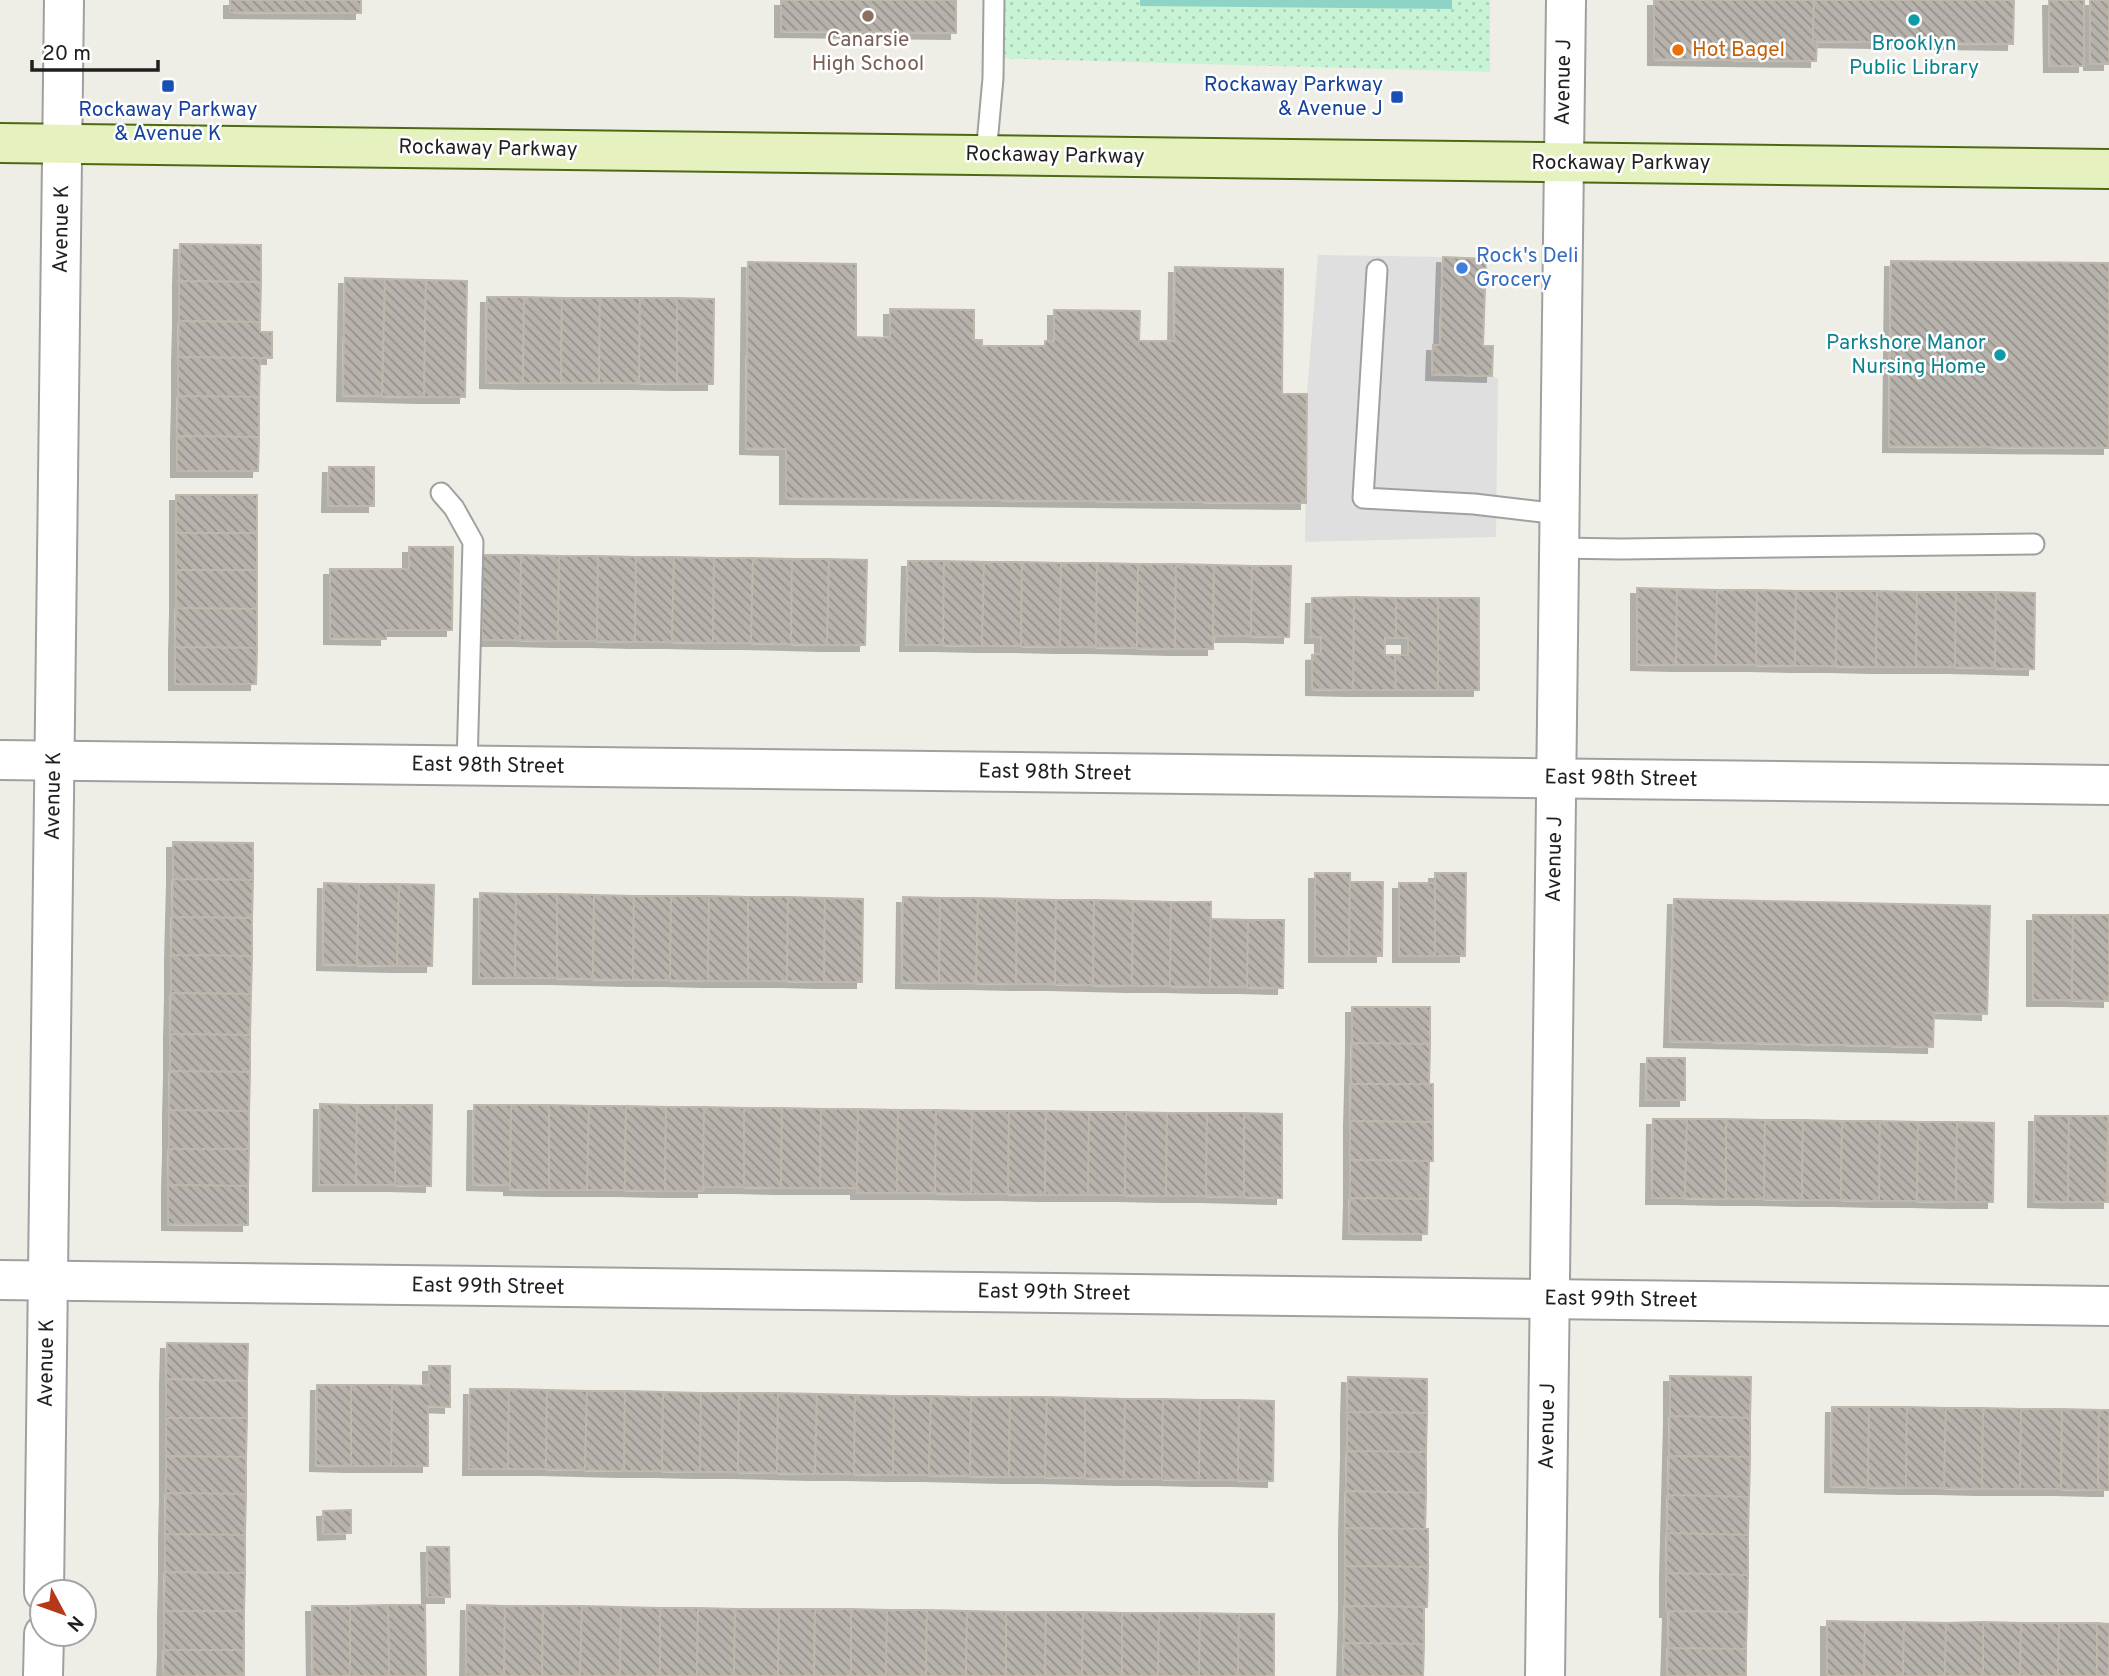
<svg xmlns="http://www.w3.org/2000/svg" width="2109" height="1676" viewBox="0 0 2109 1676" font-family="Overpass,sans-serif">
<defs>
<pattern id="park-dots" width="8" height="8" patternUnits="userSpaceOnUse" patternTransform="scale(1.75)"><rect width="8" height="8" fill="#c8f3d4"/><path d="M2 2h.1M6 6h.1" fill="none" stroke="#abd0b6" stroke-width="1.8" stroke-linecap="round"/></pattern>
<pattern id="building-back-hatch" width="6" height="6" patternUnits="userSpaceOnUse" patternTransform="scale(1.75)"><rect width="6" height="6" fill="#b7b3ac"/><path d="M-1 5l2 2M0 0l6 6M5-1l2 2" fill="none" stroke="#94918b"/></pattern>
<filter id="shadow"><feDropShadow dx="-6" dy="6" stdDeviation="0" flood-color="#0004"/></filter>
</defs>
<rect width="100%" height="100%" fill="#eeede6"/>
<polygon fill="url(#park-dots)" points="990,0 1490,0 1490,72 988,58"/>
<polygon fill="#8dd4c7" points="1140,0 1452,0 1452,9 1140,6"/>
<polygon fill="#dfdfdf" points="1318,255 1443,257 1440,345 1433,345 1432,373 1492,376 1498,379 1496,537 1305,542 1307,394"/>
<g fill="url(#building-back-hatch)" stroke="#beb7aa" stroke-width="2" filter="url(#shadow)">
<polygon points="230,0 361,0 361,13 230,12"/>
<polygon points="781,0 956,0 956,33 781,31"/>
<polygon points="1654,0 1814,0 1813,41 1817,41 1816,61 1654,59"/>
<polygon points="1814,0 2014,0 2013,44 1813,41"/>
<polygon points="2049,0 2084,0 2084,66 2050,66"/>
<rect x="2090" y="0" width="19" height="64"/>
<polygon points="180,244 261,245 261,282 179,281"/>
<polygon points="1443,257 1486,259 1483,346 1493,346 1492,376 1432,374 1433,345 1440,345"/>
<polygon points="1891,261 2109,263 2109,448 1889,446"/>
<polygon points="748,262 856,264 856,337 890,338 890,309 974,310 974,340 982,340 982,346 1045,346 1045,341 1054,341 1054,310 1140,311 1139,341 1174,341 1175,267 1283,269 1282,394 1307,394 1306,503 786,498 786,449 746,448"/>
<polygon points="345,278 385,279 382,396 343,395"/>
<polygon points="385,279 426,280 424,397 382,396"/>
<polygon points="426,280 467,281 465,397 424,397"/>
<polygon points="179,281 261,282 260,322 179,321"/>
<polygon points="487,297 524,297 523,383 486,382"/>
<polygon points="524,297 562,298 561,383 523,383"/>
<polygon points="562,298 600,298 599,383 561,383"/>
<polygon points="600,298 640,298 639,383 599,383"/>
<polygon points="640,298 677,298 677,384 639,383"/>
<polygon points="677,298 714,299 713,384 677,384"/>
<polygon points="179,321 260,322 260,332 272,332 272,358 178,357"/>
<polygon points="178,357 260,358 259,397 178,396"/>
<polygon points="178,396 259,397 259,437 177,436"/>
<polygon points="177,436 259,437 258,471 177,471"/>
<polygon points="329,467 374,467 374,506 328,506"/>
<rect x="176" y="495" width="81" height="38"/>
<rect x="176" y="533" width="81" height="37"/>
<polygon points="409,547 453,547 452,630 386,630 386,639 330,638 330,569 409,569"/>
<polygon points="483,555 521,555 520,640 482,640"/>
<polygon points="521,555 559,556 558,641 520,640"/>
<polygon points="559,556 598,556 597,641 558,641"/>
<polygon points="598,556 636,557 635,642 597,641"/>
<polygon points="636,557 674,557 672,642 635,642"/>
<polygon points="674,557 714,558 713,643 672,642"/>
<polygon points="714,558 753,558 751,643 713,643"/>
<polygon points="753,558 792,559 791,644 751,643"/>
<polygon points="792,559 829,559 827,645 791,644"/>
<polygon points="829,559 867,560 865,645 827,645"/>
<polygon points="908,561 944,561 943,645 906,645"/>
<polygon points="944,561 984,562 982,646 943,645"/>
<polygon points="984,562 1022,562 1021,646 982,646"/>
<polygon points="1022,562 1061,563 1060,647 1021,646"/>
<polygon points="1061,563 1097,563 1096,647 1060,647"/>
<polygon points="1097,563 1138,564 1137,648 1096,647"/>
<polygon points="1138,564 1176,564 1175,649 1137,648"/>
<polygon points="1176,564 1214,565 1213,649 1175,649"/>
<polygon points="1214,565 1252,566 1251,636 1213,636"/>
<polygon points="1252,566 1291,566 1289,637 1251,636"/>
<polygon points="176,570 257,570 257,609 176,608"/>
<polygon points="1637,588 1677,589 1676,665 1637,664"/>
<polygon points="1677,589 1717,590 1716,665 1676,665"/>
<polygon points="1717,590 1757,590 1756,665 1716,665"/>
<polygon points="1757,590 1796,591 1795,666 1756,665"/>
<polygon points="1796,591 1837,591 1836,666 1795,666"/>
<polygon points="1837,591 1877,591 1876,667 1836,666"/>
<polygon points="1877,591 1917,592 1916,667 1876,667"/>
<polygon points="1917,592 1956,592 1955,667 1916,667"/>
<polygon points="1956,592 1996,592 1995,668 1955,667"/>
<polygon points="1996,592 2035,593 2034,669 1995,668"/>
<polygon points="1354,597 1396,598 1396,638 1385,638 1385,655 1395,655 1396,690 1353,690"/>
<polygon points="1354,597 1353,690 1312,689 1312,655 1321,654 1321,637 1311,637 1312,598"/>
<polygon points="1396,598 1438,598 1438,690 1396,690 1395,655 1408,655 1408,638 1396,638"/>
<rect x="1438" y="598" width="41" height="92"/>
<polygon points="176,608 257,609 257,648 175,647"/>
<polygon points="175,647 257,648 256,684 175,684"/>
<polygon points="173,842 253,843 253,880 173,879"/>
<polygon points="1315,873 1350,873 1349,956 1315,956"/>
<polygon points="1435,873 1466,873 1465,956 1435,956"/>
<polygon points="173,879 253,880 252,918 172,917"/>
<polygon points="1350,882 1383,882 1382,956 1349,956"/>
<polygon points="324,883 359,884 357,965 323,964"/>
<rect x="1399" y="883" width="36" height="73"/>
<polygon points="359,884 399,884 397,966 357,965"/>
<polygon points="399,884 434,885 432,966 397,966"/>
<polygon points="480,893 516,894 515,978 479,978"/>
<polygon points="516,894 557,894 557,978 515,978"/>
<polygon points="557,894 594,895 593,979 557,978"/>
<polygon points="594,895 634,896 633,980 593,979"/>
<polygon points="634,896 671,896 670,980 633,980"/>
<polygon points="671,896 709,896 708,981 670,980"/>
<polygon points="709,896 748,897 748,981 708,981"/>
<polygon points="748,897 788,897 787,981 748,981"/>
<polygon points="788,897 825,898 824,982 787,981"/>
<polygon points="903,897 940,898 939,983 902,982"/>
<polygon points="825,898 863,899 862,982 824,982"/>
<polygon points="940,898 978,898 976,983 939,983"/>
<polygon points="978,898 1017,899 1016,984 976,983"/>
<polygon points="1017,899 1056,900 1055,984 1016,984"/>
<polygon points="1674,899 1990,906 1987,1014 1934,1012 1933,1047 1670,1041"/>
<polygon points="1056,900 1094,900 1093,985 1055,984"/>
<polygon points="1094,900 1133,901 1132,986 1093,985"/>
<polygon points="1133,901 1171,902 1170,986 1132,986"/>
<polygon points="1171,902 1211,902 1210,987 1170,986"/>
<polygon points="2033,915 2073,915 2072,1000 2033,1000"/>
<polygon points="2073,915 2109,915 2109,1001 2072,1000"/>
<polygon points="172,917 252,918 252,956 171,955"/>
<polygon points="1211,919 1248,920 1247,987 1210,987"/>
<polygon points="1248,920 1284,920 1283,988 1247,987"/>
<polygon points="171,955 252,956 251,994 171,993"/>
<polygon points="171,993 251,994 250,1035 170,1034"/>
<polygon points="1352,1007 1430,1007 1430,1044 1352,1043"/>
<polygon points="170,1034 250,1035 250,1072 170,1071"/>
<polygon points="1352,1043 1430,1044 1429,1084 1351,1084"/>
<polygon points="1647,1058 1685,1058 1685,1100 1646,1100"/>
<polygon points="170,1071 250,1072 249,1111 169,1110"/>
<polygon points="1351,1084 1433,1084 1433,1122 1350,1121"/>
<polygon points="320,1104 357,1105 356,1185 319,1185"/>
<polygon points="357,1105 396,1105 395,1185 356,1185"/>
<polygon points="396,1105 432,1105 431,1186 395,1185"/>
<polygon points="474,1105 511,1105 510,1185 473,1184"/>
<polygon points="511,1105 549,1105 549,1190 510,1189"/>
<polygon points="549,1105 589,1106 587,1190 549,1190"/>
<polygon points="589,1106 626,1106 625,1190 587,1190"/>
<polygon points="626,1106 666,1107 665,1191 625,1190"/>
<polygon points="666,1107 704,1107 703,1191 665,1191"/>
<polygon points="704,1107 744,1108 744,1187 703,1187"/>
<polygon points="744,1108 782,1108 781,1188 744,1187"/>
<polygon points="782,1108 821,1109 820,1188 781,1188"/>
<polygon points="821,1109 858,1109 857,1188 820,1188"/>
<polygon points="858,1109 898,1110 897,1193 857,1193"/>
<polygon points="169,1110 249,1111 249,1149 169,1149"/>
<polygon points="898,1110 936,1110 935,1193 897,1193"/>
<polygon points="936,1110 972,1111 971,1194 935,1193"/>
<polygon points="972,1111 1009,1111 1008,1194 971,1194"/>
<polygon points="1009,1111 1046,1111 1045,1195 1008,1194"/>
<polygon points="1046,1111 1089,1112 1088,1195 1045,1195"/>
<polygon points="1089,1112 1126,1112 1125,1195 1088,1195"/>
<polygon points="1126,1112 1167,1113 1166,1196 1125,1195"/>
<polygon points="1167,1113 1207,1113 1206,1196 1166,1196"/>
<polygon points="1207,1113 1244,1113 1244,1197 1206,1196"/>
<polygon points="1244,1113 1282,1114 1282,1198 1244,1197"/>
<polygon points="2035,1116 2069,1116 2068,1202 2034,1201"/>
<polygon points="2069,1116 2108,1116 2107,1202 2068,1202"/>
<polygon points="2108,1116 2109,1116 2109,1202 2107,1202"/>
<polygon points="1653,1119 1687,1119 1685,1198 1652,1198"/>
<polygon points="1687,1119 1726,1119 1726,1199 1685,1198"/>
<polygon points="1726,1119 1765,1120 1764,1199 1726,1199"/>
<polygon points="1765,1120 1803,1120 1802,1200 1764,1199"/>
<polygon points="1803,1120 1842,1121 1841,1200 1802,1200"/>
<polygon points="1350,1121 1433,1122 1433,1161 1350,1160"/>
<polygon points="1842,1121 1880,1121 1879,1201 1841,1200"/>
<polygon points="1880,1121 1918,1122 1917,1201 1879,1201"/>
<polygon points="1918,1122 1957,1122 1956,1202 1917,1201"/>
<polygon points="1957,1122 1994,1123 1993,1202 1956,1202"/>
<polygon points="169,1149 249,1149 248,1186 168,1185"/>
<polygon points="1350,1160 1429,1161 1428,1199 1350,1198"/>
<polygon points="168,1185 248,1186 248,1225 168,1224"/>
<polygon points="1350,1198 1428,1199 1427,1234 1349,1233"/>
<polygon points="167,1343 248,1344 247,1381 166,1379"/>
<polygon points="429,1366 450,1366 450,1407 428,1406 428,1466 391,1466 392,1385 429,1386"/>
<polygon points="1670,1376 1751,1377 1750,1418 1670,1416"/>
<polygon points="1348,1377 1427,1379 1427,1413 1347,1412"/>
<polygon points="166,1379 247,1381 247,1418 166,1418"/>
<polygon points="317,1385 351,1385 351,1466 316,1465"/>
<polygon points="351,1385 392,1385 391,1466 351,1466"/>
<polygon points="470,1389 509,1389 508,1469 469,1469"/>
<polygon points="509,1389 547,1390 546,1469 508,1469"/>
<polygon points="547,1390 587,1391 585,1470 546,1469"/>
<polygon points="587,1391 625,1391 624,1471 585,1470"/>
<polygon points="625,1391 663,1392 662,1471 624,1471"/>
<polygon points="663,1392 701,1393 700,1472 662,1471"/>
<polygon points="701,1393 739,1393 738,1472 700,1472"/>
<polygon points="739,1393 778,1393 777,1473 738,1472"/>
<polygon points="778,1393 817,1394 815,1474 777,1473"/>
<polygon points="817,1394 855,1395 854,1474 815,1474"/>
<polygon points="855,1395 894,1396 893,1475 854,1474"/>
<polygon points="894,1396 931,1396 929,1475 893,1475"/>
<polygon points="931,1396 971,1397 970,1476 929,1475"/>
<polygon points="971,1397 1010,1397 1009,1477 970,1476"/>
<polygon points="1010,1397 1047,1397 1045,1477 1009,1477"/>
<polygon points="1047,1397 1085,1398 1085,1478 1045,1477"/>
<polygon points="1085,1398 1125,1399 1124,1479 1085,1478"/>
<polygon points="1125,1399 1163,1399 1162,1479 1124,1479"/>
<polygon points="1163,1399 1200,1400 1199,1480 1162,1479"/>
<polygon points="1200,1400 1239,1400 1238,1480 1199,1480"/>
<polygon points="1239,1400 1274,1401 1273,1481 1238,1480"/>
<polygon points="1832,1407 1869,1407 1868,1487 1831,1486"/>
<polygon points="1869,1407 1907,1407 1906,1488 1868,1487"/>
<polygon points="1907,1407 1946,1408 1944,1488 1906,1488"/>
<polygon points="1946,1408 1983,1408 1982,1489 1944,1488"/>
<polygon points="1983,1408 2021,1409 2020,1489 1982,1489"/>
<polygon points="2021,1409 2062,1409 2061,1489 2020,1489"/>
<polygon points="2062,1409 2099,1410 2098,1490 2061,1489"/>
<polygon points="2099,1410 2109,1410 2109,1490 2098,1490"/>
<polygon points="1347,1412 1427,1413 1426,1452 1347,1451"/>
<polygon points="1670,1416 1750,1418 1750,1457 1669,1456"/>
<polygon points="166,1418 247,1418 246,1457 166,1456"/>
<polygon points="1347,1451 1426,1452 1426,1493 1346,1491"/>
<polygon points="166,1456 246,1457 246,1494 166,1493"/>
<polygon points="1669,1456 1750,1457 1749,1497 1668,1495"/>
<polygon points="1346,1491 1426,1493 1425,1530 1345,1528"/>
<polygon points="166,1493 246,1494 245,1535 165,1534"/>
<polygon points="1668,1495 1749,1497 1748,1535 1667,1533"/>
<polygon points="351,1510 351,1533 324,1534 323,1511"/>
<polygon points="1345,1528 1428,1529 1428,1567 1345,1566"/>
<polygon points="1667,1533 1748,1535 1748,1575 1666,1573"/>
<polygon points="165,1534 245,1535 245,1573 165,1572"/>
<polygon points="427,1547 449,1547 450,1597 428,1597"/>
<polygon points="1345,1566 1428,1567 1427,1607 1345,1606"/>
<polygon points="165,1572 245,1573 244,1611 164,1611"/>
<polygon points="1666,1573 1748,1575 1747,1612 1666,1611"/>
<polygon points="388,1605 425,1605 426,1676 389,1676"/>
<polygon points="388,1605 389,1676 350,1676 350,1606"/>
<polygon points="467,1605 505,1606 504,1676 466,1676"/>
<polygon points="312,1606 350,1606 350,1676 313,1676"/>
<polygon points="505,1606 543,1606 542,1676 504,1676"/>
<polygon points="543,1606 582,1606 580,1676 542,1676"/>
<polygon points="582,1606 621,1607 620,1676 580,1676"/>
<polygon points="1345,1606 1424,1607 1424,1644 1344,1643"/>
<polygon points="621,1607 660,1608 660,1676 620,1676"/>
<polygon points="660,1608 698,1608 697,1676 660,1676"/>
<polygon points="698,1608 735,1609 734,1676 697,1676"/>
<polygon points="735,1609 779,1609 778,1676 734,1676"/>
<polygon points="779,1609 815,1609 814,1676 778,1676"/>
<polygon points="815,1609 851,1609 851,1676 814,1676"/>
<polygon points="851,1609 887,1610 886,1676 851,1676"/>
<polygon points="887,1610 927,1610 926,1676 886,1676"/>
<polygon points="927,1610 967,1611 966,1676 926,1676"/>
<rect x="164" y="1611" width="80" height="39"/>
<polygon points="967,1611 1006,1612 1006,1676 966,1676"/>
<polygon points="1669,1611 1747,1612 1746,1649 1668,1648"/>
<polygon points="1006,1612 1046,1612 1045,1676 1006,1676"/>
<polygon points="1046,1612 1083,1612 1082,1676 1045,1676"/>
<polygon points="1083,1612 1122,1613 1122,1676 1082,1676"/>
<polygon points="1122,1613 1159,1613 1158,1676 1122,1676"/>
<polygon points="1159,1613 1200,1613 1199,1676 1158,1676"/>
<polygon points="1200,1613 1239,1614 1238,1676 1199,1676"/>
<polygon points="1239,1614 1274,1614 1274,1676 1238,1676"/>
<polygon points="1827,1621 1865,1622 1864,1676 1827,1676"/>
<polygon points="1865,1622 1904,1622 1903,1676 1864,1676"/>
<polygon points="1904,1622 1946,1623 1945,1676 1903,1676"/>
<polygon points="1983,1622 2021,1623 2020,1676 1983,1676"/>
<polygon points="1983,1622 1983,1676 1945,1676 1946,1623"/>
<polygon points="2021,1623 2059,1623 2058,1676 2020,1676"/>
<polygon points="2059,1623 2097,1623 2097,1676 2058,1676"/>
<polygon points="2097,1623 2109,1624 2109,1676 2097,1676"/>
<polygon points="1344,1643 1424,1644 1423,1676 1343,1676"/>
<polygon points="1668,1648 1746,1649 1746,1676 1667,1676"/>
<polygon points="164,1650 244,1650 244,1676 163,1676"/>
</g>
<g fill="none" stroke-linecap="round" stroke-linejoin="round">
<defs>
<g id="lane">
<polyline points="986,155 993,78 994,0"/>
<polyline points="1377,270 1363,498 1474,504 1559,514"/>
<polyline points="441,493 454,508 473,542 467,766"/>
<polyline points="1558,548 1621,549 2034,544"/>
</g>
<g id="street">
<polyline points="0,760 2109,785"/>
<polyline points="0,1280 2109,1306"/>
<polyline points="44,1592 64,0"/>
<polyline points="43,1676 44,1634"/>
<polyline points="1545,1676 1566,0"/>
</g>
<polyline id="secondary" points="0,143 2109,169"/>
</defs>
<use href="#lane" stroke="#a0a0a0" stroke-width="23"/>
<use href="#street" stroke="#a0a0a0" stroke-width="42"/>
<use href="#secondary" stroke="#4e6912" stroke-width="42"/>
<use href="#lane" stroke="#fff" stroke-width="19"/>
<use href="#street" stroke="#fff" stroke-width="38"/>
<use href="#secondary" stroke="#e5f2c0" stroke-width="38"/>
</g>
<circle fill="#8d6e63" stroke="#fff" stroke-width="2.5" cx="868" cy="16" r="7"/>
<g fill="#0f9aa8" stroke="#fff" stroke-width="2.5">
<circle cx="1914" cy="20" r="7"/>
<circle cx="2000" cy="355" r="7"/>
</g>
<circle fill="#e8710a" stroke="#fff" stroke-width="2.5" cx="1678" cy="50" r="7"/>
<g fill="#1a4fb4" stroke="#fff" stroke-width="2.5">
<rect x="161" y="79" width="14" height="14" rx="3.5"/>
<rect x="1390" y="90" width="14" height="14" rx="3.5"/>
</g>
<circle fill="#3f7fe0" stroke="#fff" stroke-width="2.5" cx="1462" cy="268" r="7"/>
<g text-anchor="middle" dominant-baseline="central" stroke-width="5" stroke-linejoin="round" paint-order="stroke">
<g font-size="21" fill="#785e54" stroke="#fff">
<text x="868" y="40">Canarsie<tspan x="868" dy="24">High School</tspan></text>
</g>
<g font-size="21" fill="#0d838f" stroke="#fff">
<text x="1914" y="44">Brooklyn<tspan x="1914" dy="24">Public Library</tspan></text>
<text x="1986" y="343" text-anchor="end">Parkshore Manor<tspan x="1986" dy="24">Nursing Home</tspan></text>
</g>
<g font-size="21" fill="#c56008" stroke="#fff" text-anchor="start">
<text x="1692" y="50">Hot Bagel</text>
</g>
<g font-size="21" fill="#1f1f1f" stroke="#fff">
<text transform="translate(1564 82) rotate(-89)">Avenue J</text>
<text transform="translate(488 149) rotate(1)">Rockaway Parkway</text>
<text transform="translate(1055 156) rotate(1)">Rockaway Parkway</text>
<text x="1621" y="163">Rockaway Parkway</text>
<text transform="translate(62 229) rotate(-89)">Avenue K</text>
<text transform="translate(488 766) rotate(1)">East 98th Street</text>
<text transform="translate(1055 773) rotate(1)">East 98th Street</text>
<text transform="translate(1621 779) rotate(1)">East 98th Street</text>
<text transform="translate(54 796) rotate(-89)">Avenue K</text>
<text transform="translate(1555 859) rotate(-89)">Avenue J</text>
<text transform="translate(488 1287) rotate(1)">East 99th Street</text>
<text transform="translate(1054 1293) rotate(1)">East 99th Street</text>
<text transform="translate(1621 1300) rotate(1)">East 99th Street</text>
<text transform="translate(47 1363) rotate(-89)">Avenue K</text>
<text transform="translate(1548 1426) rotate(-89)">Avenue J</text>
</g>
<g font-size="21" fill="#164399" stroke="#fff" text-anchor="end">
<text x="1383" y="85">Rockaway Parkway<tspan x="1383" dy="24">&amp; Avenue J</tspan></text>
<text x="168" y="110" text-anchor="middle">Rockaway Parkway<tspan x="168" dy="24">&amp; Avenue K</tspan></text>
</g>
<g font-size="21" fill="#366cbe" stroke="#fff" text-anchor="start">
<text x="1476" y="256">Rock's Deli<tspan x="1476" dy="24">Grocery</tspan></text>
</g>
</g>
<g transform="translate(63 1613) rotate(131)"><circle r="33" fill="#ffffff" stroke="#a5a5a5" stroke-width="2"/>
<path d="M0-5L12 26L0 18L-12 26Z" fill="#b53918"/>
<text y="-10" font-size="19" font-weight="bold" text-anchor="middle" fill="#1f1f1f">N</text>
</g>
<path d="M32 60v10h126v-10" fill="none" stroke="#1f1f1f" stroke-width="3.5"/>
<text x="42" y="60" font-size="21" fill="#1f1f1f" stroke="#ffffff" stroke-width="5" paint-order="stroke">20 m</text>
</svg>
